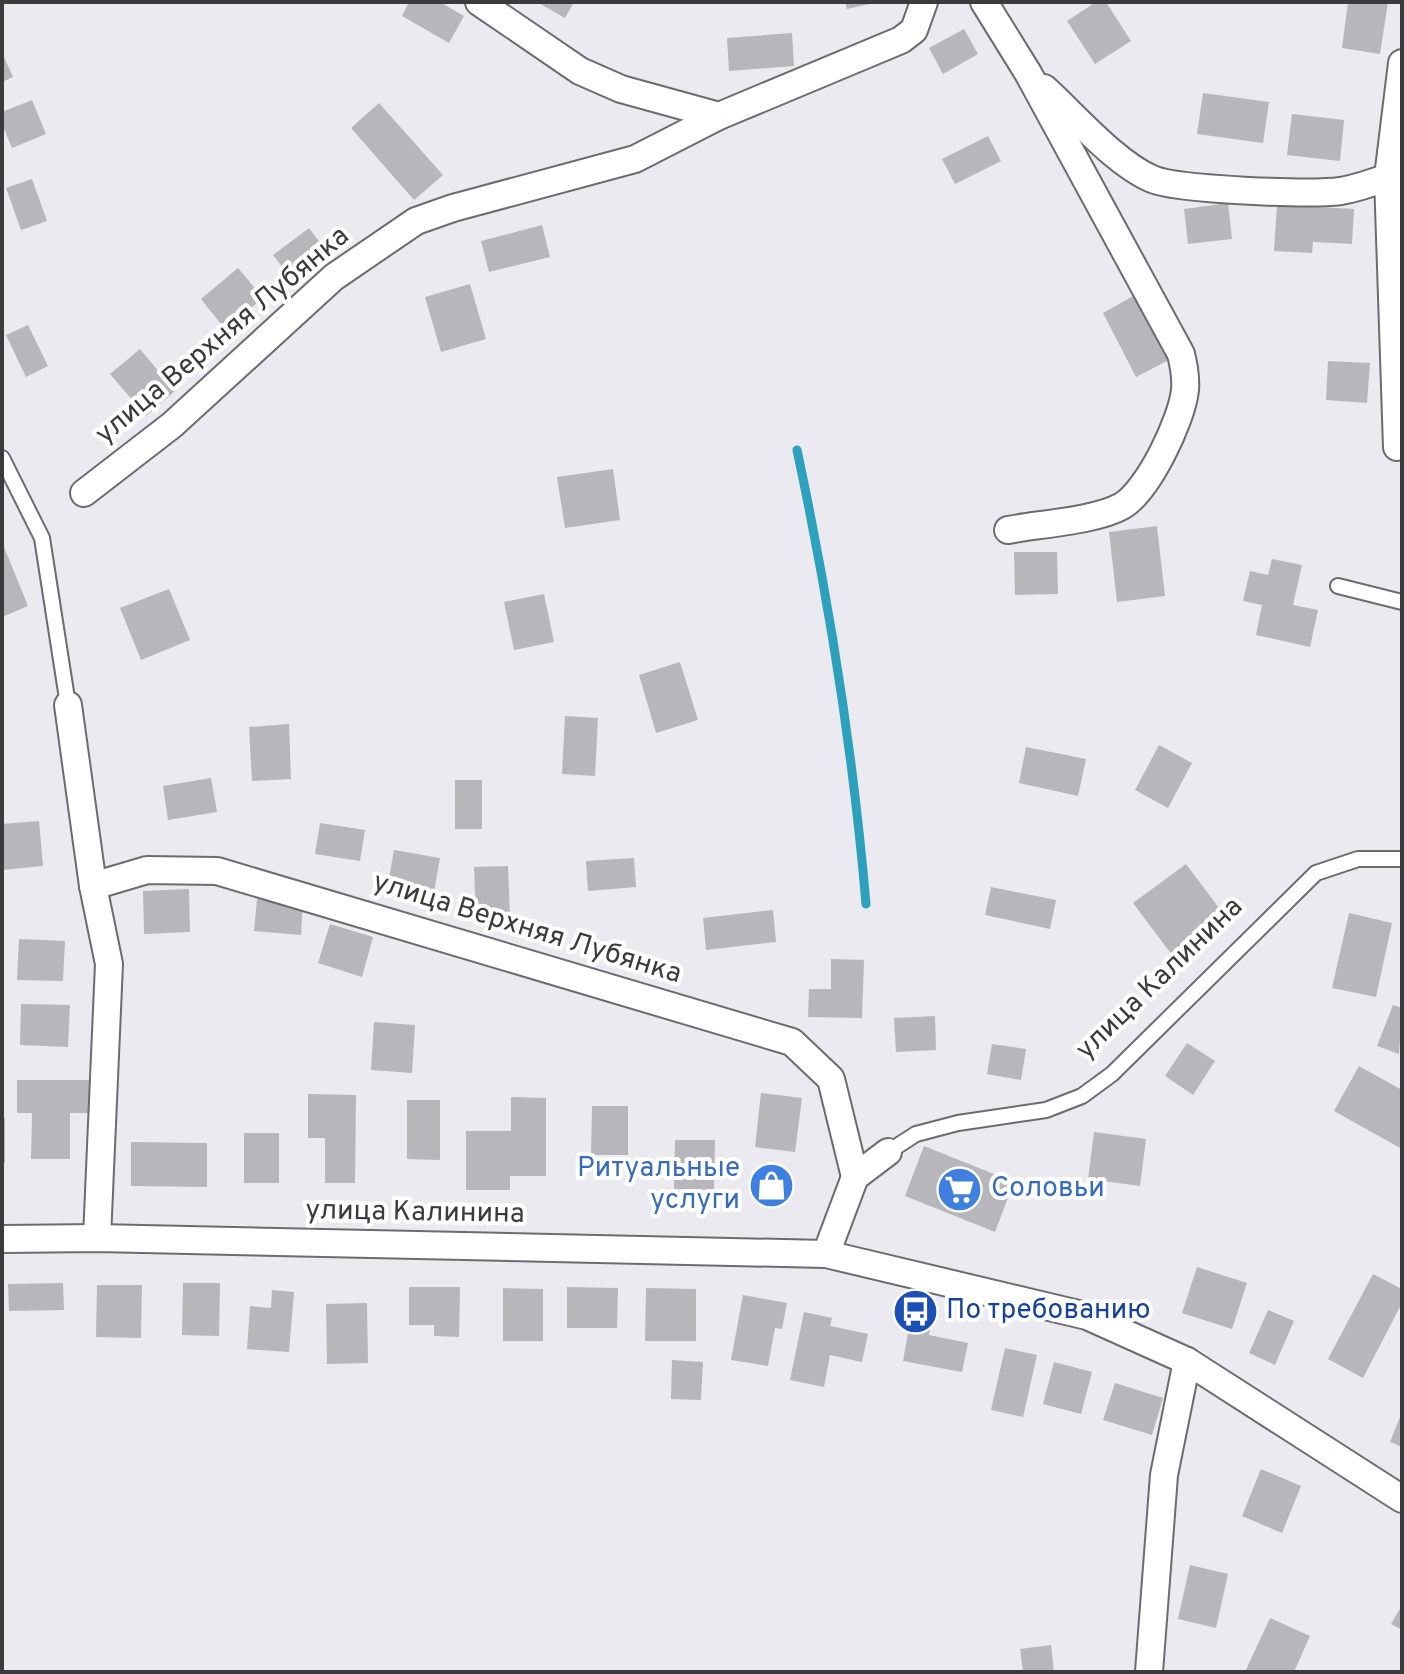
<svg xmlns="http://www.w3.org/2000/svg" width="1404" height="1674" viewBox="0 0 1404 1674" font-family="Overpass,sans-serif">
<rect width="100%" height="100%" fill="#eaeaf0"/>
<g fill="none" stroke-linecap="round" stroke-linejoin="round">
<path stroke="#2da1bb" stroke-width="9" d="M797,450C829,600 853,751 866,904"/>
</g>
<g fill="#b6b6bb">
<polygon points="409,2 440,2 464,16 449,43 402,16"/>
<polygon points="537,2 574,2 565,18"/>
<polygon points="845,2 874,2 874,3 847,9"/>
<polygon points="1096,2 1106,2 1131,41 1095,64 1067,21"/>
<polygon points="1348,2 1388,2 1380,54 1342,48"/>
<polygon points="964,29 978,54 943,74 929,48"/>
<polygon points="792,33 794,66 729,71 727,38"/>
<polygon points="2,53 13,77 2,82"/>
<polygon points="1203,93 1269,102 1263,143 1197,134"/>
<polygon points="32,100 46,134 12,148 2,124 2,112"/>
<polygon points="379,103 443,175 414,200 351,128"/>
<polygon points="1292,114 1344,120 1340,161 1287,155"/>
<polygon points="988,136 1001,161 955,184 942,159"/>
<polygon points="32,179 47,221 21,230 6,188"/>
<polygon points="1228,203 1232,239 1188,244 1184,209"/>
<polygon points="1277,205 1354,209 1352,244 1313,242 1312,253 1274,251"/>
<polygon points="542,225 550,257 489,272 481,241"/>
<polygon points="309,228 331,257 295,284 273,255"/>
<polygon points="238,268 263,298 225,329 201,299"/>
<polygon points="470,284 486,339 441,352 425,297"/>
<polygon points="1135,295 1169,360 1136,377 1103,313"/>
<polygon points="28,325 48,366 26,377 6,335"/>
<polygon points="140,349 175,391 146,416 110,374"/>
<polygon points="1328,361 1370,363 1367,403 1326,400"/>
<polygon points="613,469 620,520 565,528 557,477"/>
<polygon points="1157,526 1165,596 1117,602 1109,532"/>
<polygon points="2,542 28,606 2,617"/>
<polygon points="1014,552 1057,552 1058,594 1015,595"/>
<polygon points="1272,559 1302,565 1293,605 1318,610 1310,647 1256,635 1262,605 1243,601 1250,571 1268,575"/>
<polygon points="169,589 190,640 141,660 120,608"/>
<polygon points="544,594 554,642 514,650 504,602"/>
<polygon points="680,662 698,720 656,733 639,675"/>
<polygon points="565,716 598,718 595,776 562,774"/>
<polygon points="289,724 291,779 252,781 249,727"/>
<polygon points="1159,745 1192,763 1168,808 1135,790"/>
<polygon points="1026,747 1086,759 1078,796 1019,783"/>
<polygon points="211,778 217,812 168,820 163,786"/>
<rect x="455" y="780" width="27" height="49"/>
<polygon points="39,821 43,866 2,870 2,824"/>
<polygon points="320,823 365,830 360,861 315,854"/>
<polygon points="394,850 440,858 432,903 386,895"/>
<polygon points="634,858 636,887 588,891 586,861"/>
<polygon points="1186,864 1228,920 1175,959 1133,903"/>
<polygon points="508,866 510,918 476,919 474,867"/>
<polygon points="991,887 1056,900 1050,929 985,915"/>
<polygon points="189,889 190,932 144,934 143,891"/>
<polygon points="257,899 303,903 301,935 254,931"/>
<polygon points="773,910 776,942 706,950 703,918"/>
<polygon points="1349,913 1392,923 1376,997 1332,988"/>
<polygon points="330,924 373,937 362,977 318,963"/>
<polygon points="19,939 65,941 63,981 17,980"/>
<polygon points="831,959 864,960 862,1018 808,1017 809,989 831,989"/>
<polygon points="21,1004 70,1005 68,1047 20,1045"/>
<polygon points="1393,1005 1402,1008 1399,1054 1377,1046"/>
<polygon points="935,1016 936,1050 896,1052 894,1018"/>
<polygon points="374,1022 415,1025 412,1073 371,1070"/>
<polygon points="1187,1043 1215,1061 1193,1095 1165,1076"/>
<polygon points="992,1044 1026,1049 1021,1080 987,1074"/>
<polygon points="1359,1066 1402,1090 1402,1149 1334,1111"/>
<polygon points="17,1080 90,1080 90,1113 70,1113 70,1159 31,1159 32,1113 17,1113"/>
<polygon points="761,1093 802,1098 795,1152 755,1147"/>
<polygon points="308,1094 356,1095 355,1183 325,1183 325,1138 308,1138"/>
<polygon points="511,1097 546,1098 546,1176 510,1176 510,1190 466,1190 466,1131 511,1131"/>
<polygon points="407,1100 440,1100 440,1160 407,1159"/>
<polygon points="592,1106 628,1106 628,1155 591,1155"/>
<rect x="2" y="1118" width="3" height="45"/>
<polygon points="1094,1132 1146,1139 1140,1186 1088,1179"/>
<rect x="244" y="1133" width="35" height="50"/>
<polygon points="675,1140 715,1140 714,1190 674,1189"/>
<polygon points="131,1142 207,1143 207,1187 131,1186"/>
<polygon points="924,1146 1014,1182 995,1232 905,1196"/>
<polygon points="1197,1267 1247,1283 1232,1329 1182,1313"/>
<polygon points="1373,1274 1402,1289 1402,1303 1363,1378 1328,1359"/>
<polygon points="63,1283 64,1310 9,1311 8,1284"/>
<polygon points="183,1283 220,1283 219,1336 182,1335"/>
<polygon points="97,1285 142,1285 141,1338 96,1337"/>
<polygon points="409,1287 460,1287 459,1337 434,1336 434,1325 409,1325"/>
<polygon points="567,1287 618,1288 617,1328 567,1328"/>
<polygon points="503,1288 543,1289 543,1341 503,1341"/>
<polygon points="646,1288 696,1289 696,1341 645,1341"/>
<polygon points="272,1290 294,1292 289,1352 247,1349 250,1306 271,1308"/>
<polygon points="743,1295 787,1303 782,1329 775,1328 768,1366 731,1360"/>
<polygon points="367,1303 368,1363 327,1364 326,1304"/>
<polygon points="1268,1310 1294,1321 1275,1365 1249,1353"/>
<polygon points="804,1312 832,1318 830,1326 868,1334 862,1362 830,1355 824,1387 790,1380"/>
<polygon points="910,1322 931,1325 929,1335 968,1343 962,1372 903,1361"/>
<polygon points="1005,1348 1037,1355 1023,1417 991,1410"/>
<polygon points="672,1360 703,1362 701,1400 671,1399"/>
<polygon points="1054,1362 1092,1372 1081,1414 1043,1404"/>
<polygon points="1115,1383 1163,1398 1152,1435 1103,1420"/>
<polygon points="1402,1412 1402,1447 1390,1442"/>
<polygon points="1261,1469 1301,1486 1282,1533 1242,1516"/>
<polygon points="1190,1565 1228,1574 1216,1628 1178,1619"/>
<polygon points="1402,1605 1402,1630 1391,1624"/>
<polygon points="1270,1618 1310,1636 1294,1672 1245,1672"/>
<polygon points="1051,1645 1054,1672 1023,1672 1020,1649"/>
</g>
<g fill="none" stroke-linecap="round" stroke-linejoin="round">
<defs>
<g id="service">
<polyline points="2,458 42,538 68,705"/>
<polyline points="1338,586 1402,602"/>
<polyline points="888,1152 916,1134 958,1123 1046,1110 1082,1096 1112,1074 1316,873 1358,859 1402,859"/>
</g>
<g id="minor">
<polyline points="479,2 580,71 621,89 719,116"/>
<path d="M984,2L1028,73L1181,354C1184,366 1186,378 1185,390C1182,420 1148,491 1122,506C1095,521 1039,524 1008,530"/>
<path d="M1044,88C1074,115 1115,163 1152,179C1178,190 1310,195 1341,191C1358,188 1372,183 1388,177"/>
<polyline points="1397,447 1388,177 1402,63"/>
<polyline points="84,493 172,425 334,277 416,221 453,208 635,159 719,116 901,40 914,30 924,2"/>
<polyline points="68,705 93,886 109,964 97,1238"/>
<polyline points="93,886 147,870 217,871 792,1042 831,1079 855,1177"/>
<polyline points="2,1239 97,1238 826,1254 1087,1316 1187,1361 1402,1499"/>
<polyline points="826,1254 855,1177 888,1152"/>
<polyline points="1149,1672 1164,1475 1187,1361"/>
</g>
</defs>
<use href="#service" stroke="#6b6b70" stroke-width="18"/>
<use href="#minor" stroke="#6b6b70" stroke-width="30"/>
<use href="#service" stroke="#fff" stroke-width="14"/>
<use href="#minor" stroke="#fff" stroke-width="26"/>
</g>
<defs>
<symbol id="shop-disc" viewBox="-11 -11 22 22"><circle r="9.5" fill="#3f7fe0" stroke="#fff"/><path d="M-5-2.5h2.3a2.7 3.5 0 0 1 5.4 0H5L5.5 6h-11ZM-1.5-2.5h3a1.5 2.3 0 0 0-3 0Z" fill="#fff"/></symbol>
<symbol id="supermarket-disc" viewBox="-11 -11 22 22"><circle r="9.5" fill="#3f7fe0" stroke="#fff"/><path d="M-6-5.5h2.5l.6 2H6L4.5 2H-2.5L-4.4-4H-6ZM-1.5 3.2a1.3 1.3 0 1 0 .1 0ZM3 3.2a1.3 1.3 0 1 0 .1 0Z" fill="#fff"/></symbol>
<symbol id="bus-disc" viewBox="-11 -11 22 22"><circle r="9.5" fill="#1a4fb4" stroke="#fff"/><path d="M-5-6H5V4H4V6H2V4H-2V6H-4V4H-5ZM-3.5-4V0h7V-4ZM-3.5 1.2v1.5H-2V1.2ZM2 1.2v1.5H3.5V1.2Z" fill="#fff"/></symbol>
</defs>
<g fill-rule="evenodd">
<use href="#shop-disc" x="746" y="1160" width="51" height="51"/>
<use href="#supermarket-disc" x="934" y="1164" width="51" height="51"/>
<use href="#bus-disc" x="890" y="1286" width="51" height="51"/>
</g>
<g text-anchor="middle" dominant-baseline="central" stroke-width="8" stroke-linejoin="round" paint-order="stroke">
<g font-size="28" fill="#3b3b3d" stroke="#fff">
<text transform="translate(223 336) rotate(-40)">улица Верхняя Лубянка</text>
<text transform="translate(527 929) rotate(17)">улица Верхняя Лубянка</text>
<text transform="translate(1160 979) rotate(-44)">улица Калинина</text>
<text transform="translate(415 1213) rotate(1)">улица Калинина</text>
</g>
<g font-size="28" fill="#366cbe" stroke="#fff" text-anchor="end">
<text x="740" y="1169">Ритуальные<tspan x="740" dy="32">услуги</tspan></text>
<text x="991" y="1189" text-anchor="start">Соловьи</text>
</g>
<g font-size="28" fill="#164399" stroke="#fff" text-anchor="start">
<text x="946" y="1311">По требованию</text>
</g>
</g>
<rect width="1404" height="1674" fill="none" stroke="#3b3b3d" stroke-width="8"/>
</svg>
